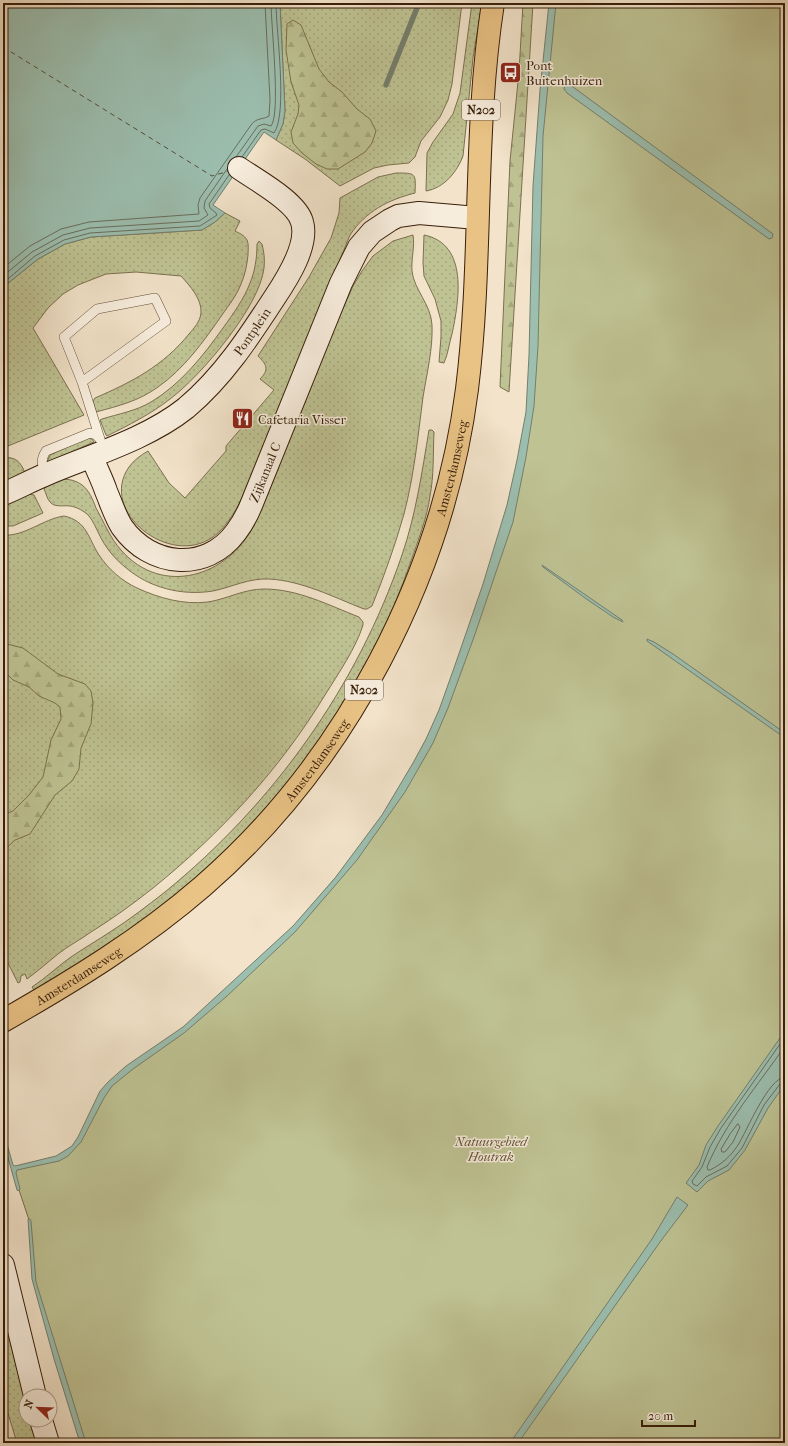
<svg xmlns="http://www.w3.org/2000/svg" width="788" height="1446" viewBox="0 0 788 1446" font-family="'IM FELL French Canon',serif">
<defs>
<pattern id="grass-dots" width="8" height="8" patternUnits="userSpaceOnUse"><rect width="8" height="8" fill="#bfc394"/><path d="M2 2h.1M6 6h.1" fill="none" stroke="#a5a77e" stroke-width="1.8" stroke-linecap="round"/></pattern>
<pattern id="forest-firs" width="22" height="20" patternUnits="userSpaceOnUse"><rect width="22" height="20" fill="#bfc394"/><path d="M5 1l3.5 6h-7zM16 11l3.5 6h-7z" fill="#a5a77e"/></pattern>
</defs>
<rect width="100%" height="100%" fill="#f2e3ca"/>
<filter id="stains"><feTurbulence type="fractalNoise" baseFrequency=".005" numOctaves="4"/><feColorMatrix values="0 0 0 0 .2 0 0 0 0 .09 0 0 0 0 .02 0 0 0 .5 -.17"/></filter>
<radialGradient id="worn" r=".72"><stop offset=".6" stop-color="#630" stop-opacity="0"/><stop offset="1" stop-color="#630" stop-opacity=".3"/></radialGradient>
<g fill="url(#grass-dots)" stroke="#7c704e">
<polygon points="280,3 462,3 452,84 448,100 440,117 421,141 415,157 409,163 388,165 374,168 340,186 305,159 276,140 283,124 285,111"/>
<path d="M472,3H482L473,58L463,156C457,172 444,188 426,191L427,153L433,142L453,114L460,93Z"/>
<path d="M396,173C416,173 416,173 415,193C388,200 366,211 350,235L245,493C236,509 228,526 213,537C169,568 98,511 129,467C134,460 141,455 148,451L169,483L185,498L226,451V446L274,390L260,379C270,369 266,364 258,356L309,277L331,238L339,213L340,198L378,177Z"/>
<path d="M225,213L240,221L235,231C239,233 244,235 247,240C249,244 248,250 248,255C247,265 245,275 241,284C237,295 229,305 222,315C204,341 184,369 158,387C139,401 118,406 96,412L93,401L95,398C132,382 163,366 189,334C194,328 200,322 201,313C202,299 190,286 181,276L136,272L106,274L78,285L63,294L48,308L33,328L84,415L3,448V289L7,284L38,259L65,244L91,237L202,230L215,222Z"/>
<path d="M413,235C415,246 411,259 412,271C414,290 431,304 432,325C433,348 427,373 423,397C418,436 414,476 404,514C395,546 384,576 372,606L367,609H364C333,597 303,581 269,579C249,578 232,587 213,591C182,596 149,588 125,567C114,558 105,547 99,534C96,528 93,521 89,516C84,511 77,507 70,506C64,505 55,508 50,502C47,499 46,493 44,489C53,478 70,476 82,485C89,490 93,500 96,508C104,522 110,538 121,550C162,597 228,577 254,525L332,333L353,286L362,271L373,256L393,241Z"/>
<path d="M424,235C469,244 459,301 452,334C449,344 448,354 444,363L439,362L441,337V321L435,299L424,276L423,263Z"/>
<path d="M259,241L262,244C264,252 265,259 264,268C260,306 201,376 170,399C151,414 129,425 107,436L106,435L100,420L102,419C118,414 136,411 151,402C181,384 203,356 223,328C233,314 244,299 250,283C255,271 257,258 257,244Z"/>
<path d="M429,430H432L434,432C433,453 434,476 430,496C427,518 418,541 411,561C370,680 297,785 205,870C155,916 97,952 40,988L34,990L32,987C46,978 58,966 71,957C84,948 98,940 110,932C129,920 147,906 165,892C273,804 357,687 402,555C416,514 422,472 429,430Z"/>
<polygon points="87,438 92,439 94,442 47,462 50,455"/>
<path d="M3,458C15,456 21,462 25,473L3,484Z"/>
<polygon points="28,494 34,495 43,513 13,526 3,526 3,505"/>
<path d="M64,516C87,521 88,538 99,555C108,569 122,581 137,588C159,598 183,605 208,602C227,599 244,589 264,589C298,589 328,605 359,617L363,622V625C356,648 338,674 325,695C280,769 220,834 153,888C133,904 112,919 91,932C80,940 68,946 58,954C48,962 38,971 27,979L25,974L21,976L20,982L18,983L3,953V535C24,537 43,519 64,516Z"/>
<polygon points="3,1301 26,1397 26,1420 32,1420 39,1443 17,1443 3,1397"/>
</g>
<g fill="url(#forest-firs)" stroke="#7c704e">
<polygon points="523,3 533,3 509,392 500,387 510,161 519,72"/>
<polygon points="293,20 301,25 319,69 329,82 342,92 357,109 370,119 376,131 372,143 365,152 338,169 327,169 316,164 302,153 293,143 291,132 298,114 299,105 291,82 286,50 287,24"/>
<polygon points="3,643 23,648 58,674 85,684 91,691 93,703 91,724 81,748 79,769 72,781 55,795 30,834 15,840 3,851 3,815 13,811 29,795 43,777 51,740 61,719 60,707 55,703 39,696 29,687 13,680 3,670"/>
</g>
<polygon fill="#bfc394" stroke="#7c704e" points="553,3 785,3 785,1443 83,1443 35,1284 30,1223 12,1169 67,1154 78,1142 104,1091 183,1029 287,935 375,831 423,754 452,689 510,518 531,402 536,183"/>
<g fill="#9cbfb0" stroke="#747f6d">
<polygon points="3,3 280,3 285,111 283,124 276,140 264,132 213,205 225,213 215,222 202,230 91,237 65,244 38,259 7,284 3,289"/>
<polygon points="549,3 556,3 543,136 538,346 534,406 526,457 513,522 474,637 448,708 433,743 405,792 357,860 295,932 227,996 184,1033 133,1069 112,1086 104,1098 81,1142 68,1156 59,1161 17,1170 16,1173 20,1189 18,1191 17,1190 3,1140 3,1130 13,1165 15,1166 56,1156 72,1146 78,1137 100,1091 108,1082 126,1066 183,1027 293,926 335,878 382,815 413,763 426,739 439,710 454,668 483,584 507,505 517,460 526,412 529,355 533,186 540,90"/>
<polygon points="569,84 773,234 772,238 769,239 567,93 564,89 565,85"/>
<polygon points="542,565 622,620 623,622 613,617 585,598 543,567"/>
<polygon points="647,639 654,642 673,654 785,733 785,738 647,641"/>
<polygon points="785,1031 785,1084 768,1108 745,1150 729,1170 708,1181 697,1192 686,1183 699,1165 706,1145 718,1126"/>
<polygon points="677,1197 688,1205 660,1242 518,1443 510,1443 652,1239"/>
<polygon points="28,1219 30,1219 31,1221 36,1282 86,1443 80,1443 54,1359 32,1279"/>
</g>
<g fill="none" stroke-linecap="round" stroke-linejoin="round">
<g stroke="#6a6e5c" stroke-width="1">
<path d="M236,157L258,126L264,124L271,126C281,114 271,24 271,3"/>
<path d="M242,157L261,130L265,129L274,133C288,113 276,31 276,3"/>
<path d="M3,268L30,246L61,229L89,222L199,214L198,205L200,198L251,125C257,117 263,120 269,116L270,100L265,3"/>
<polyline points="3,276 32,252 63,235 90,228 199,221 208,215 204,208 205,201 227,169"/>
<polyline points="3,283 35,256 64,240 90,233 200,226 217,215 216,213 210,208 209,204 229,175"/>
<polyline points="785,1037 721,1128 710,1147 702,1167 692,1181 693,1184 697,1186 706,1177 727,1166 742,1148 764,1105 780,1084 785,1082"/>
<path d="M785,1046C758,1085 725,1123 707,1167L708,1170H710C722,1164 731,1156 738,1145C747,1131 768,1078 785,1077"/>
<polygon points="738,1124 740,1127 733,1142 725,1152 722,1152 721,1149 730,1134"/>
</g>
<polyline stroke="#747f6d" stroke-width="5.5" points="386,85 419,3"/>
<polyline stroke="#564e3a" stroke-width="1" stroke-dasharray="5 4" stroke-linecap="butt" points="3,47 212,176 229,171"/>
<defs>
<g id="lane">
<polyline points="82,382 166,321 155,298 97,309 64,337 82,382 100,439"/>
<path d="M46,474C42,465 40,460 46,451L90,433L96,435L100,439"/>
</g>
<g id="secondary">
<path id="s1" d="M92,457C96,468 102,479 106,491C111,503 115,516 122,527C150,567 206,573 236,532C243,523 248,513 252,503L341,283L359,247L372,232L390,220L398,216L419,213L477,218"/>
<path id="s2" d="M3,494C18,488 32,480 47,474C92,455 147,439 186,408C223,377 249,337 275,297C287,279 309,245 302,222C297,202 256,180 239,168"/>
<polyline points="3,1265 35,1396"/>
<polyline points="41,1420 48,1443"/>
</g>
<g id="primary">
<path id="s3" d="M3,1021C73,981 142,939 203,886C346,762 443,576 467,389C483,261 473,131 493,3"/>
</g>
</defs>
<use href="#lane" stroke="#664f38" stroke-width="10"/>
<use href="#secondary" stroke="#381e08" stroke-width="24"/>
<use href="#primary" stroke="#381e08" stroke-width="24"/>
<use href="#lane" stroke="#f7eddd" stroke-width="9"/>
<use href="#secondary" stroke="#f7eddd" stroke-width="22"/>
<use href="#primary" stroke="#e9c285" stroke-width="22"/>
</g>
<defs>
<symbol id="bus-square" viewBox="-11 -11 22 22"><rect x="-9" y="-9" width="18" height="18" rx="4" fill="#8f2418" stroke="#f7eddd"/><path d="M-5-6H5V4H4V6H2V4H-2V6H-4V4H-5ZM-3.5-4V0h7V-4ZM-3.5 1.2v1.5H-2V1.2ZM2 1.2v1.5H3.5V1.2Z" fill="#fff"/></symbol>
<symbol id="restaurant-square" viewBox="-11 -11 22 22"><rect x="-9" y="-9" width="18" height="18" rx="4" fill="#8f2418" stroke="#f7eddd"/><path d="M-5-6h1v4h1v-4h1v4h1v-4h1v5L-1.5 .5V6h-2V.5L-5-1ZM5-6V6H3V1.5H1.5Q1.5-4 5-6Z" fill="#fff"/></symbol>
</defs>
<g fill-rule="evenodd">
<use href="#bus-square" x="498" y="60" width="25" height="25"/>
<use href="#restaurant-square" x="230" y="406" width="25" height="25"/>
</g>
<g text-anchor="middle" dominant-baseline="central" stroke-width="3" stroke-linejoin="round" paint-order="stroke">
<g fill="#f7eddd" stroke="#715c48" stroke-width="1">
<rect x="462" y="100" width="38" height="20" rx="3"/>
<rect x="345" y="680" width="38" height="20" rx="3"/>
</g>
<g font-size="12" font-weight="bold" fill="#381e08">
<text x="481" y="110">N202</text>
<text x="364" y="690">N202</text>
</g>
<g font-size="13" fill="#381e08" stroke="#f7eddd" text-anchor="start">
<text x="526" y="65">Pont<tspan x="526" dy="15">Buitenhuizen</tspan></text>
<text x="258" y="419">Cafetaria Visser</text>
</g>
<g font-size="13" fill="#381e08" stroke="#f7eddd">
<text stroke="none"><textPath href="#s2" startOffset="304">Pontplein</textPath></text>
<text stroke="none"><textPath href="#s3" startOffset="736">Amsterdamseweg</textPath></text>
<text stroke="none"><textPath href="#s1" startOffset="277">Zijkanaal C</textPath></text>
<text stroke="none"><textPath href="#s3" startOffset="412">Amsterdamseweg</textPath></text>
<text stroke="none"><textPath href="#s3" startOffset="88">Amsterdamseweg</textPath></text>
</g>
<g font-size="13" font-style="italic" fill="#605032" stroke="#f7eddd">
<text x="491" y="1141">Natuurgebied<tspan x="491" dy="15">Houtrak</tspan></text>
</g>
</g>
<rect width="788" height="1446" fill="none" stroke="#f2e3ca" stroke-width="16"/>
<rect x="4" y="4" width="780" height="1438" fill="none" stroke="#381e08" stroke-width="2"/>
<rect x="8" y="8" width="772" height="1430" fill="none" stroke="#381e08"/>
<g transform="translate(38 1408) rotate(293)"><circle r="19" fill="#f7eddd" stroke="#ab9a88"/>
<path d="M0-3L7 15L0 10L-7 15Z" fill="#8f2418"/>
<text y="-6" font-size="11" font-weight="bold" text-anchor="middle" fill="#381e08">N</text>
</g>
<path d="M642 1420v6h53v-6" fill="none" stroke="#381e08" stroke-width="2"/>
<text x="648" y="1420" font-size="12" fill="#381e08" stroke="#f7eddd" stroke-width="3" paint-order="stroke">20 m</text>
<rect width="100%" height="100%" filter="url(#stains)"/>
<rect width="100%" height="100%" fill="url(#worn)"/>
</svg>
